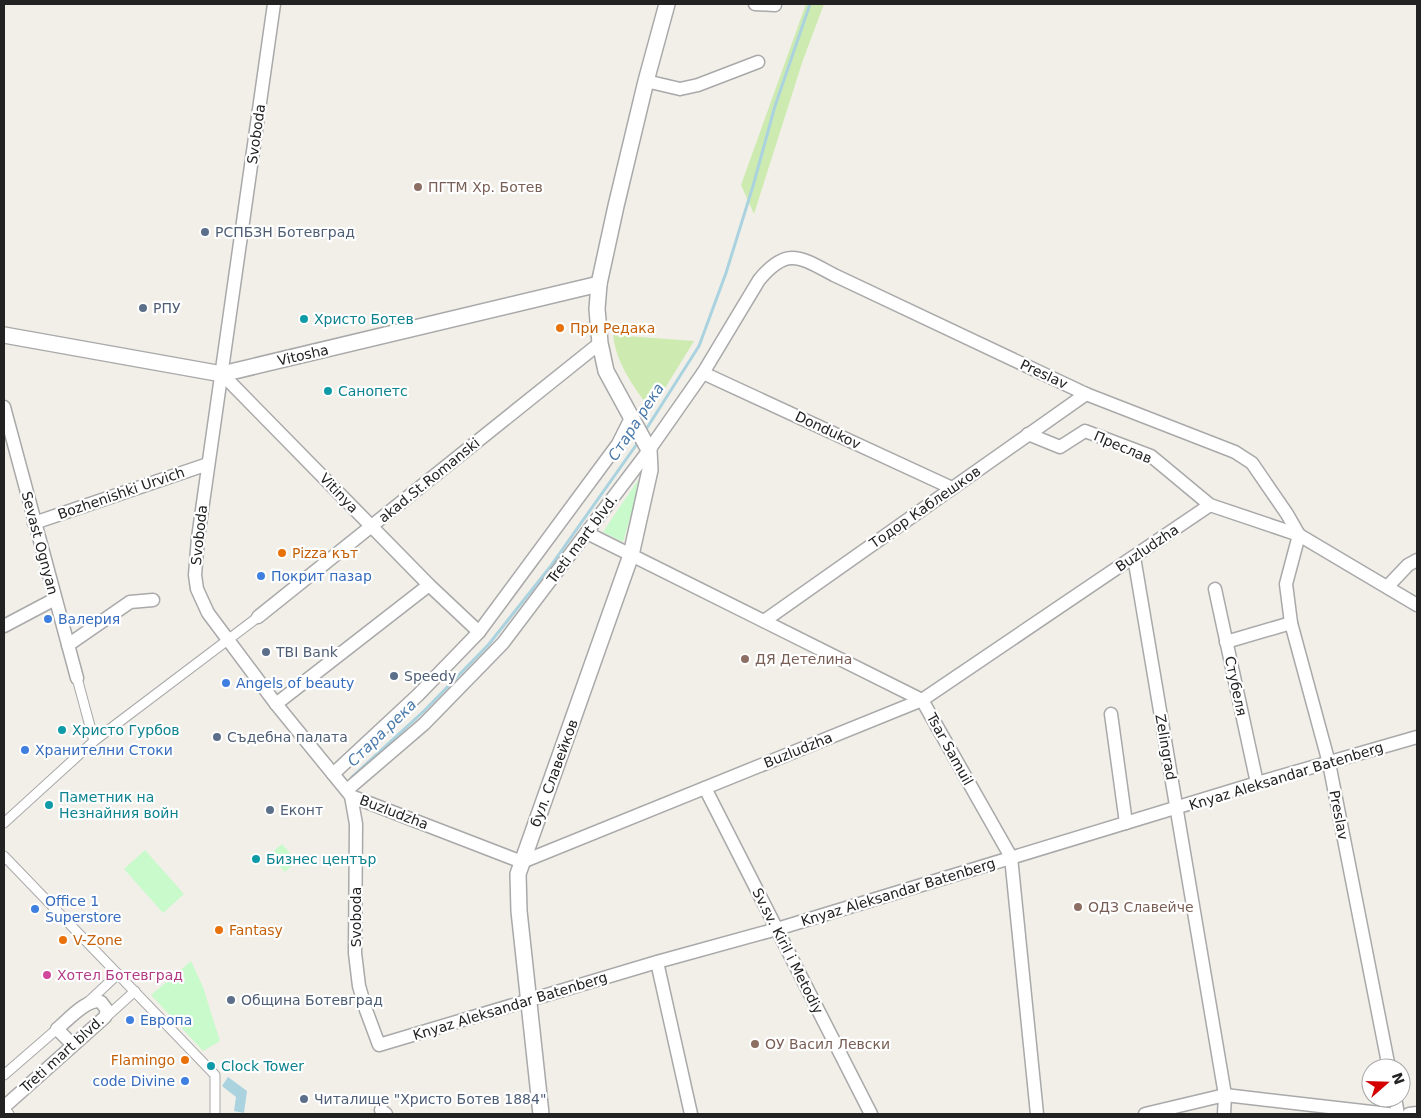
<svg xmlns="http://www.w3.org/2000/svg" width="1421" height="1118" viewBox="0 0 1421 1118" font-family="'DejaVu Sans',sans-serif">
<rect width="100%" height="100%" fill="#f2efe9"/>
<g fill="#cdebb0">
<polygon points="806,4 824,4 802,63 754,214 741,185"/>
<path d="M613,335L694,341L651,411C634,386 617,366 613,335Z"/>
</g>
<g fill="#c8facc">
<polygon points="638,480 637,495 623,542 603,532"/>
<polygon points="282,844 297,861 285,872 269,855"/>
<polygon points="145,850 184,894 163,913 124,869"/>
<polygon points="191,961 203,987 220,1041 203,1051 151,995"/>
</g>
<polygon fill="#aad3df" points="228,1077 247,1091 244,1113 234,1111 236,1097 222,1086"/>
<g fill="none" stroke-linecap="round" stroke-linejoin="round">
<g stroke="#aad3df" stroke-width="3">
<polyline points="645,431 699,346 726,273 753,186 775,106 810,4"/>
<polyline points="352,777 425,710 489,644 550,567 639,441"/>
</g>
<defs>
<g id="pedestrian">
<polyline points="77,678 94,741"/>
<polyline points="4,823 94,741 258,617"/>
<polyline points="4,856 215,1075 215,1114"/>
<polyline points="87,1003 118,974"/>
<polyline points="104,1019 135,991"/>
<polyline points="4,1075 57,1029"/>
<polyline points="4,1109 9,1114"/>
</g>
<g id="minor">
<polyline points="274,4 198,538 195,575 197,589 208,613 276,704 351,796 356,824 355,953 359,986 366,1010 379,1045 657,962 777,929 1257,783 1417,737"/>
<polyline points="755,4 775,5"/>
<polyline points="646,81 680,89 698,85 758,62"/>
<polyline points="703,373 952,488"/>
<polyline points="222,374 429,585 479,632"/>
<polyline points="4,407 77,678"/>
<polyline points="1028,434 1060,447 1085,431 1151,456 1210,505 1299,535 1417,605"/>
<polyline points="34,523 208,464"/>
<polyline points="587,533 922,700 1011,857 1037,1114"/>
<polyline points="1299,535 1286,584 1291,623 1329,763 1389,1068"/>
<polyline points="1134,557 1225,1095 1224,1114"/>
<polyline points="1388,586 1408,565 1417,560"/>
<polyline points="1215,589 1257,783"/>
<polyline points="258,617 600,343"/>
<polyline points="764,621 1086,394"/>
<polyline points="4,626 55,599"/>
<polyline points="1226,642 1291,623"/>
<polyline points="68,645 130,602 153,600"/>
<polyline points="276,704 429,585"/>
<polyline points="1111,714 1126,823"/>
<polyline points="333,774 418,695 479,632 618,444 632,416"/>
<polyline points="705,788 871,1114"/>
<path d="M347,790L424,724L503,643L649,450L703,373L759,280C787,246 800,257 834,275L1086,394L1235,452L1252,463L1287,514L1299,535"/>
<polyline points="351,796 522,862 922,700 1210,505"/>
<polyline points="657,962 691,1114"/>
<polyline points="1395,1098 1398,1114"/>
<path d="M4,1107L105,1017L107,1010L101,1002C88,997 68,1020 57,1029L73,1045"/>
<polyline points="381,1110 386,1114"/>
<polyline points="1145,1114 1225,1095 1389,1114"/>
<polyline points="1409,1114 1417,1113"/>
</g>
<g id="tertiary">
<polyline points="4,335 222,374 599,284"/>
<polyline points="541,1114 519,911 518,874 631,555 650,470 649,450 606,371 600,343 597,309 599,284 616,206 646,81 667,4"/>
</g>
</defs>
<use href="#pedestrian" stroke="#a9a9a9" stroke-width="11"/>
<use href="#minor" stroke="#a9a9a9" stroke-width="15"/>
<use href="#tertiary" stroke="#a9a9a9" stroke-width="18"/>
<use href="#pedestrian" stroke="#fff" stroke-width="9"/>
<use href="#minor" stroke="#fff" stroke-width="12"/>
<use href="#tertiary" stroke="#fff" stroke-width="15"/>
</g>
<g fill="#8d6e63" stroke="#fff" stroke-width="2">
<circle cx="418" cy="187" r="5"/>
<circle cx="745" cy="659" r="5"/>
<circle cx="1078" cy="907" r="5"/>
<circle cx="755" cy="1044" r="5"/>
</g>
<g fill="#5c6f8a" stroke="#fff" stroke-width="2">
<circle cx="205" cy="232" r="5"/>
<circle cx="143" cy="308" r="5"/>
<circle cx="266" cy="652" r="5"/>
<circle cx="394" cy="676" r="5"/>
<circle cx="217" cy="737" r="5"/>
<circle cx="270" cy="810" r="5"/>
<circle cx="231" cy="1000" r="5"/>
<circle cx="304" cy="1099" r="5"/>
</g>
<g fill="#0f9aa8" stroke="#fff" stroke-width="2">
<circle cx="304" cy="319" r="5"/>
<circle cx="328" cy="391" r="5"/>
<circle cx="62" cy="730" r="5"/>
<circle cx="49" cy="805" r="5"/>
<circle cx="256" cy="859" r="5"/>
<circle cx="211" cy="1066" r="5"/>
</g>
<g fill="#e8710a" stroke="#fff" stroke-width="2">
<circle cx="560" cy="328" r="5"/>
<circle cx="282" cy="553" r="5"/>
<circle cx="219" cy="930" r="5"/>
<circle cx="63" cy="940" r="5"/>
<circle cx="185" cy="1060" r="5"/>
</g>
<g fill="#3f7fe0" stroke="#fff" stroke-width="2">
<circle cx="261" cy="576" r="5"/>
<circle cx="48" cy="619" r="5"/>
<circle cx="226" cy="683" r="5"/>
<circle cx="25" cy="750" r="5"/>
<circle cx="35" cy="909" r="5"/>
<circle cx="130" cy="1020" r="5"/>
<circle cx="185" cy="1081" r="5"/>
</g>
<circle fill="#d1479c" stroke="#fff" stroke-width="2" cx="47" cy="975" r="5"/>
<g text-anchor="middle" dominant-baseline="central" stroke-width="4.5" stroke-linejoin="round" paint-order="stroke">
<g font-size="14" fill="#222" stroke="#fff">
<text transform="translate(256 134) rotate(-82)">Svoboda</text>
<text transform="translate(303 355) rotate(-13)">Vitosha</text>
<text transform="translate(1044 374) rotate(25)">Preslav</text>
<text transform="translate(828 430) rotate(25)">Dondukov</text>
<text transform="translate(1123 447) rotate(23)">Преслав</text>
<text transform="translate(429 480) rotate(-39)">akad.St.Romanski</text>
<text transform="translate(121 493) rotate(-19)">Bozhenishki Urvich</text>
<text transform="translate(339 493) rotate(46)">Vitinya</text>
<text transform="translate(925 507) rotate(-35)">Тодор Каблешков</text>
<text transform="translate(199 535) rotate(-84)">Svoboda</text>
<text transform="translate(582 539) rotate(-53)">Treti mart blvd.</text>
<text transform="translate(40 543) rotate(75)">Sevast Ognyan</text>
<text transform="translate(1147 548) rotate(-34)">Buzludzha</text>
<text transform="translate(1236 686) rotate(78)">Стубеля</text>
<text transform="translate(1166 747) rotate(80)">Zelingrad</text>
<text transform="translate(950 749) rotate(61)">Tsar Samuil</text>
<text transform="translate(798 750) rotate(-22)">Buzludzha</text>
<text transform="translate(554 773) rotate(-70)">бул. Славейков</text>
<text transform="translate(1286 776) rotate(-17)">Knyaz Aleksandar Batenberg</text>
<text transform="translate(394 812) rotate(21)">Buzludzha</text>
<text transform="translate(1339 815) rotate(79)">Preslav</text>
<text transform="translate(898 892) rotate(-17)">Knyaz Aleksandar Batenberg</text>
<text transform="translate(356 917) rotate(-90)">Svoboda</text>
<text transform="translate(788 951) rotate(63)">Sv.sv. Kiril i Metodiy</text>
<text transform="translate(510 1006) rotate(-17)">Knyaz Aleksandar Batenberg</text>
<text transform="translate(62 1054) rotate(-42)">Treti mart blvd.</text>
</g>
<g font-size="14" fill="#785e54" stroke="#fff" text-anchor="start">
<text x="428" y="187">ПГТМ Хр. Ботев</text>
<text x="755" y="659">ДЯ Детелина</text>
<text x="1088" y="907">ОДЗ Славейче</text>
<text x="765" y="1044">ОУ Васил Левски</text>
</g>
<g font-size="14" fill="#4e5e75" stroke="#fff" text-anchor="start">
<text x="215" y="232">РСПБЗН Ботевград</text>
<text x="153" y="308">РПУ</text>
<text x="276" y="652">TBI Bank</text>
<text x="404" y="676">Speedy</text>
<text x="227" y="737">Съдебна палата</text>
<text x="280" y="810">Еконт</text>
<text x="241" y="1000">Община Ботевград</text>
<text x="314" y="1099">Читалище "Христо Ботев 1884"</text>
</g>
<g font-size="14" fill="#0d838f" stroke="#fff" text-anchor="start">
<text x="314" y="319">Христо Ботев</text>
<text x="338" y="391">Санопетс</text>
<text x="72" y="730">Христо Гурбов</text>
<text x="59" y="797">Паметник на<tspan x="59" dy="16">Незнайния войн</tspan></text>
<text x="266" y="859">Бизнес център</text>
<text x="221" y="1066">Clock Tower</text>
</g>
<g font-size="14" fill="#c56008" stroke="#fff" text-anchor="start">
<text x="570" y="328">При Редака</text>
<text x="292" y="553">Pizza кът</text>
<text x="229" y="930">Fantasy</text>
<text x="73" y="940">V-Zone</text>
<text x="175" y="1060" text-anchor="end">Flamingo</text>
</g>
<g font-size="14" fill="#366cbe" stroke="#fff" text-anchor="start">
<text x="271" y="576">Покрит пазар</text>
<text x="58" y="619">Валерия</text>
<text x="236" y="683">Angels of beauty</text>
<text x="35" y="750">Хранителни Стоки</text>
<text x="45" y="901">Office 1<tspan x="45" dy="16">Superstore</tspan></text>
<text x="140" y="1020">Европа</text>
<text x="175" y="1081" text-anchor="end">code Divine</text>
</g>
<g font-size="14" fill="#b23c85" stroke="#fff" text-anchor="start">
<text x="57" y="975">Хотел Ботевград</text>
</g>
<g font-size="15" font-style="italic" fill="#4a7aab" stroke="#fff">
<text transform="translate(636 422) rotate(-57)">Стара река</text>
<text transform="translate(382 733) rotate(-44)">Стара река</text>
</g>
</g>
<rect width="1421" height="1118" fill="none" stroke="#222222" stroke-width="10"/>
<g transform="translate(1386 1083) rotate(70)"><circle r="24" fill="#ffffff" stroke="#a7a7a7"/>
<path d="M0-4L9 19L0 12L-9 19Z" fill="#d40000"/>
<text y="-8" font-size="14" font-weight="bold" text-anchor="middle" fill="#222222">N</text>
</g>
</svg>
